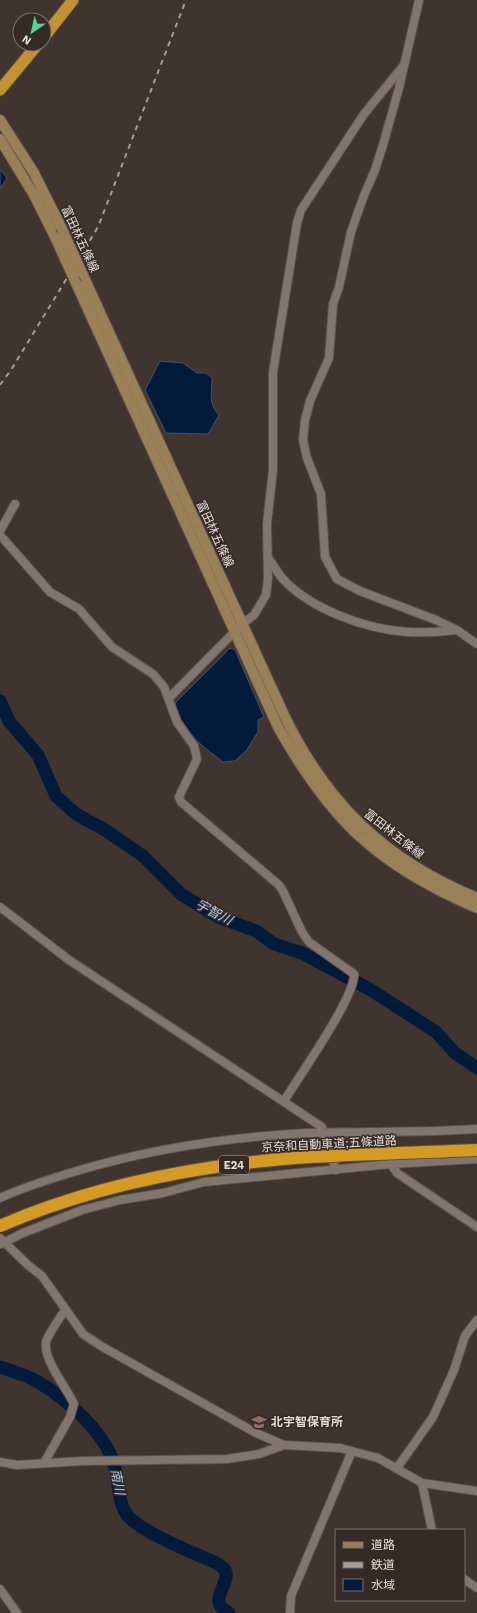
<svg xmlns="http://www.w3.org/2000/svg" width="477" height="1613" viewBox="0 0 477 1613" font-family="'Work Sans','Noto Sans JP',sans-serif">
<rect width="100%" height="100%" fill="#3f342e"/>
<g fill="#021b3a" stroke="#455569">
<polygon points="0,169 7,178 0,189"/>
<path d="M160,361L183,363L197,373H206L212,378C212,392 208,404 219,415L208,434L166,433L145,390Z"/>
<path d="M230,648L235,650L264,717L258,720V732L246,751L235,761L223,762C200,744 183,733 175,703Z"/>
</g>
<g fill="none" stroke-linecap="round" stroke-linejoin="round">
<g stroke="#021b3a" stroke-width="13">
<polyline points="0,701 9,721 38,755 56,796 76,814 105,830 143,856 181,894 218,917 256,931 274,944 302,953 371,990 436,1032 455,1053 477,1068"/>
<path d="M0,1367C9,1370 18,1373 26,1376C58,1390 104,1430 114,1464C119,1479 117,1503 128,1516C144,1534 195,1553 218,1564C220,1566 224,1568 225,1570C232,1584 205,1600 229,1613"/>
</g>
<defs>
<g id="minor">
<polyline points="419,0 399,88 383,145 375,170 363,198 351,232 339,287 333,304 329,358 310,401 305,420 303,440 307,458 321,494 325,557 337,579 360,591 436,620 457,630 477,644"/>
<polyline points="0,531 15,504"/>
<path d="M0,535L50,592L79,609L112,647L153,674L164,687L177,722L194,746L197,759L179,797L181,802L279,885L283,891L302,932L309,942L354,974C356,996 298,1078 284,1101"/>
<path d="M268,558C273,564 277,572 282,578C310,609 365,629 407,632C423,633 439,632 456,630"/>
<polyline points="169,698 242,624 254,615 266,595 268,579 267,524 273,470 273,372 297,223 301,210 364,114 404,65"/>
<polyline points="0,907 69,960 322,1127 336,1170"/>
<polyline points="388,1132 391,1164 397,1173 477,1227"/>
<path d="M0,1198C26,1186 53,1178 80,1170C155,1148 230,1137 307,1133C364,1131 421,1133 477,1129"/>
<polyline points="0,1238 29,1266 42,1276 83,1334 101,1346 256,1433 284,1445 340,1448 378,1458 422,1483 477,1491"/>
<polyline points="1,1244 23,1233 82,1210 120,1200 163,1193 204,1182 391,1164 477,1159"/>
<polyline points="0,1462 17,1465 83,1461 227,1459 259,1454 284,1445"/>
<path d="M44,1463L70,1417L74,1404C67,1388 43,1360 46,1342C48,1334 60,1318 65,1310"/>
<polyline points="397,1468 433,1417 454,1370 465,1336 477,1320"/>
<polyline points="422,1483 432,1530"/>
<polyline points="464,1579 477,1588"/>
<polyline points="0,1589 17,1613"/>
<polyline points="290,1613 291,1596 352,1451"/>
</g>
<g id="secondary">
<polyline points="0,120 34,173 61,227"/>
<polyline points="0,139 34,195 55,237"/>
<path d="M82,273L284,715C327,804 385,860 477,898"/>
<path d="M76,283L278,727C330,820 378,866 477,908"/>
</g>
<g id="trunk">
<polyline points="44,37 73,0"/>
<polyline points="0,90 38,44"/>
</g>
</defs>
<use href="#minor" stroke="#5b514d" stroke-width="10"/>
<use href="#secondary" stroke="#5b514d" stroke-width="12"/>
<use href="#trunk" stroke="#5b514d" stroke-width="13"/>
<use href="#minor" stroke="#81756e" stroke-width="8"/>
<use href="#secondary" stroke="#9a8057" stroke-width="10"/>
<use href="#trunk" stroke="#c49230" stroke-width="11"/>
<polyline stroke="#a59d98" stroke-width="2" stroke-dasharray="5 5" stroke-linecap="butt" points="0,385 11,370 98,227 186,0"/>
<defs>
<g id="secondary-bridge">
<polyline points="61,227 82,273"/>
<polyline points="55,237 76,283"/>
</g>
<path id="motorway-bridge" d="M0,1226C69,1196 141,1178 215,1167C301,1154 390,1154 477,1150"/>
</defs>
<use href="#secondary-bridge" stroke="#5b514d" stroke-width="12" stroke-linecap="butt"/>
<use href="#motorway-bridge" stroke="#5b514d" stroke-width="14" stroke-linecap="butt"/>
<use href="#secondary-bridge" stroke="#9a8057" stroke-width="10"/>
<use href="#motorway-bridge" stroke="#d59a21" stroke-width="12"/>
</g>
<defs>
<symbol id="school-bare" viewBox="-9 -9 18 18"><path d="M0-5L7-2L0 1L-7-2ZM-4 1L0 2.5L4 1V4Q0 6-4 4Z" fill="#8d6e63" stroke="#352a25" stroke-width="2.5" paint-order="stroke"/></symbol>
</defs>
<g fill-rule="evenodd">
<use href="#school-bare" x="248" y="1411" width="22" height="22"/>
</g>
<g text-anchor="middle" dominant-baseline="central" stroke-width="3" stroke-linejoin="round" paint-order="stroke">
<rect fill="#352a25" stroke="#aea6a2" stroke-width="1" x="219" y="1156" width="30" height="18" rx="3"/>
<g font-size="11" font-weight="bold" fill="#e2dbd7">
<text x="234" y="1165">E24</text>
</g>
<g font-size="12" fill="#e2dbd7" stroke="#352a25">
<text transform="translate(80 239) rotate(65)">富田林五條線</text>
<text transform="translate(215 534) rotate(65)">富田林五條線</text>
<text transform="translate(394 834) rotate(38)">富田林五條線</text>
<text transform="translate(329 1144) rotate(-3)">京奈和自動車道;五條道路</text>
</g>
<g font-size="12" font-weight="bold" fill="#e2dbd7" stroke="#352a25" text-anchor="start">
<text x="271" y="1422">北宇智保育所</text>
</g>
<g font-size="13" font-style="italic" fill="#a4c9f9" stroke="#352a25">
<text transform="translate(214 912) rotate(28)">宇智川</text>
<text transform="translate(118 1482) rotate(79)">南川</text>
</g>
</g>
<rect x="335" y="1529" width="130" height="72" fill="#352a25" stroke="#7a716c"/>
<rect x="343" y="1542" width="20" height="6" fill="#9a8057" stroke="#7a716c"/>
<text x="371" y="1549" font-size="12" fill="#e2dbd7">道路</text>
<rect x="343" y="1562" width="20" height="6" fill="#a59d98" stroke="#7a716c"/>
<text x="371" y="1569" font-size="12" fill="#e2dbd7">鉄道</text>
<rect x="343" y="1579" width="20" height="12" fill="#021b3a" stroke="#7a716c"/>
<text x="371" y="1589" font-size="12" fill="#e2dbd7">水域</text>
<g transform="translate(32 32) rotate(214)"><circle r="19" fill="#352a25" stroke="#7a716c"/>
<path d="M0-3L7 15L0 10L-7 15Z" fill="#53d397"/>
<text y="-6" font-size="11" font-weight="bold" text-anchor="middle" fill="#e2dbd7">N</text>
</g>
</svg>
